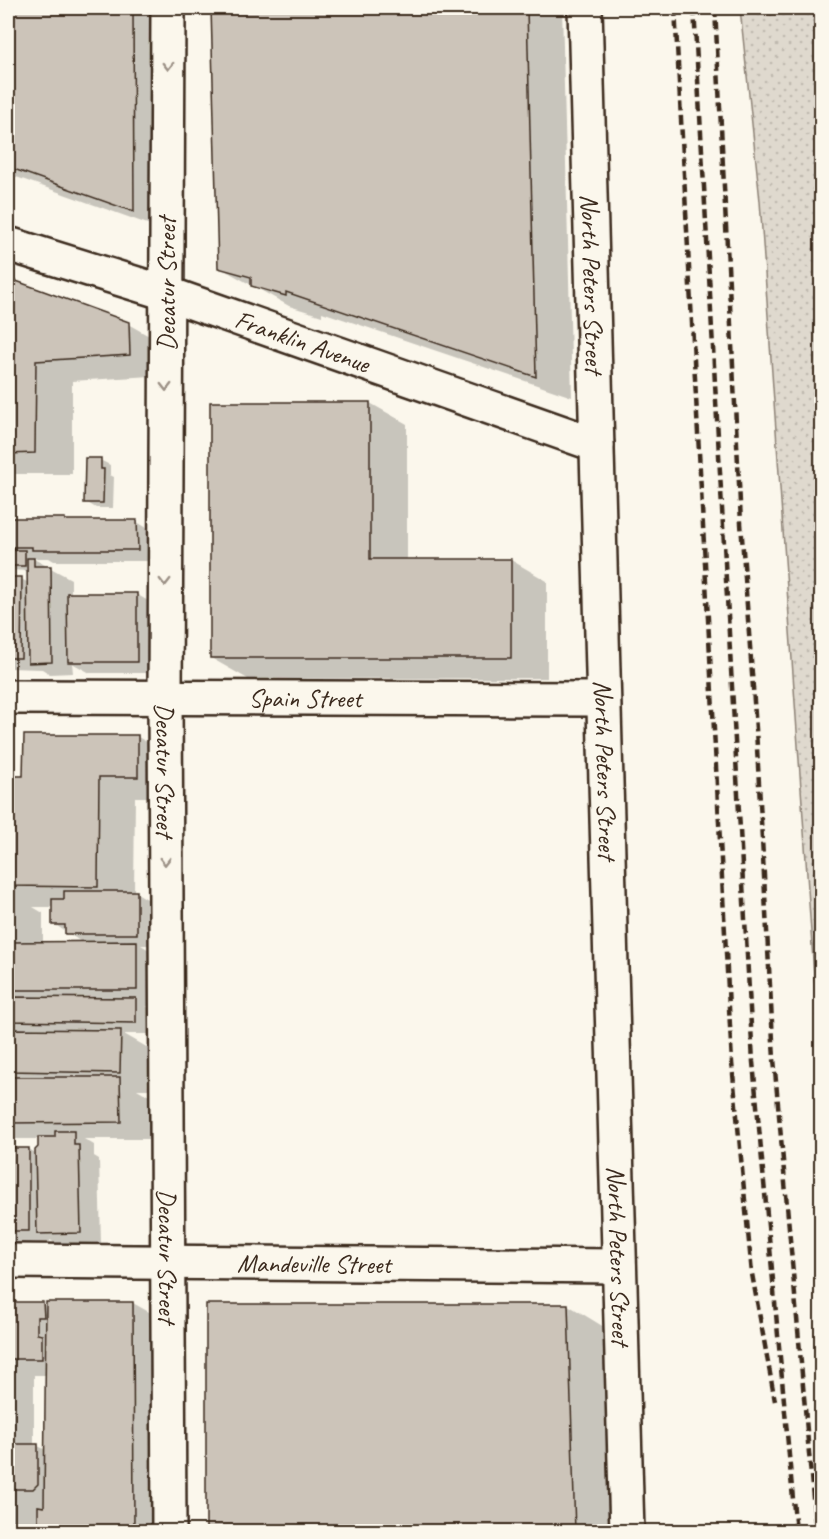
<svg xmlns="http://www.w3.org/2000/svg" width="829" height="1539" viewBox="0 0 829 1539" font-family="Caveat,sans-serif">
<defs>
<pattern id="grass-dots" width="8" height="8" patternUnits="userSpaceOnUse" patternTransform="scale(1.5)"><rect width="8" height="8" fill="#dfd9ce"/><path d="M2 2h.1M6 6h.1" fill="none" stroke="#c0bab0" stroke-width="1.8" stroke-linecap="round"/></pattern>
</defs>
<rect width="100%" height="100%" fill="#fbf7ec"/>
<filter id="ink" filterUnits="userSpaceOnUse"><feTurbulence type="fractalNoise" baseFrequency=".0167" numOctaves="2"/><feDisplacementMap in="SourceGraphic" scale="12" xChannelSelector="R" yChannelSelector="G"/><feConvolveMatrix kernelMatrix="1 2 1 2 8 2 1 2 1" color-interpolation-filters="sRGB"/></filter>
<g filter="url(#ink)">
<polygon fill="url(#grass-dots)" stroke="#8d8276" stroke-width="1.5" points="740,8 821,8 821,1075 760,201"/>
<g fill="#0003" fill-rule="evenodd">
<polygon points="8,8 169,8 170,232 8,174"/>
<polygon points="213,8 562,8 572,397 322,312 322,316 289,306 219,267"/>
<polygon points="8,279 128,324 165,345 167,375 72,381 72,474 8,474"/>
<polygon points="211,403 370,403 407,424 407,560 511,560 547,581 547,678 248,679 211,658"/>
<polygon points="100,460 110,465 110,475 114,477 113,508 96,508 86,502"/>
<polygon points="8,520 65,520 69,522 137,522 157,534 158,561 54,561 49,558 32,558 71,579 71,594 136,594 157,606 157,673 90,673 72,663 73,673 50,674 42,669 8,668 8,579 21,579 29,583 29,571 8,570 8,551 16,552 8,547"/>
<path d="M25,736L138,737L175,758V797H135L134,893H137L157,905V945H141L166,960V1006H146L156,1011V1034H124L150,1049L149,1089H137L149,1096L150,1139H84L94,1145V1156L99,1159L101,1244L59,1245L50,1240V1242H8V1149H29L37,1154L39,1148V1139H15L8,1135V998H16L8,994V777H25ZM33,907H54V924L83,943L43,944V913Z"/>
<path d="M47,1303H133L170,1324V1532H8V1304H43L47,1306ZM34,1375H47L46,1450L38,1446L34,1445Z"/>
<polygon points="568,1305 604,1327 611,1532 208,1532"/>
</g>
<g fill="#ccc4b9" stroke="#3b2a1e" stroke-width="1.5">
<polygon points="8,8 133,8 134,212 8,167"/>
<polygon points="211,8 527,8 536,377 286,292 286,296 251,286 251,277 218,268"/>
<polygon points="8,278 129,322 130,355 36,361 35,453 8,454"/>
<polygon points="210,402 370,402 370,559 511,559 511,658 210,658"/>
<polygon points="85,458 101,458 101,469 104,469 103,503 84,503"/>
<polygon points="8,518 65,518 65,520 137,520 138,550 32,550 32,547 8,547"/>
<rect x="8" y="550" width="17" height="16"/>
<polygon points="27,558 34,558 34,566 51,566 52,662 28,663"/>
<polygon points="8,577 22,577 21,658 8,658"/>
<polygon points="67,593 137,593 137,662 68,662"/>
<polygon points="24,735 138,735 138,777 99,777 98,887 8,886 8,776 23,776"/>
<polygon points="64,891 137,891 137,934 65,934 65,925 52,925 52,899 64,899"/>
<polygon points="137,941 137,990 8,990 8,942"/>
<polygon points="8,997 136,998 136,1023 8,1021"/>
<polygon points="8,1029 121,1030 120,1073 8,1071"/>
<polygon points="8,1077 120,1077 121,1122 8,1123"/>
<polygon points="55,1131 74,1131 74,1145 79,1145 81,1233 37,1234 35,1150 38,1147 38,1137 55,1137"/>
<rect x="8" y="1148" width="21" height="83"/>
<polygon points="8,1302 43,1302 44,1317 37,1317 37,1334 42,1335 42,1359 8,1359"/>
<polygon points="46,1302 133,1302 134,1532 38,1532 38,1506 44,1507"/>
<polygon points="206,1304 568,1304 575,1532 206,1532"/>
<polygon points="15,1444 38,1444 38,1484 33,1489 10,1489 10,1532 8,1532 8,1450 15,1450"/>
</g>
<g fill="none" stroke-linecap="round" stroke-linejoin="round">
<defs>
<g id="street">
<path id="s1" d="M168,8L165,698L169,1532"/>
<path id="s2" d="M8,697L603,699"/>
<path id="s3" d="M8,1261L619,1266"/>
</g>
<g id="secondary">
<path id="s4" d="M585,8C599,515 612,1024 627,1532"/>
<path id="s5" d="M8,244L166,293L597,445"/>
</g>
</defs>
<use href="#street" stroke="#3b2a1e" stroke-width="38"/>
<use href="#secondary" stroke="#3b2a1e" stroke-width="38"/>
<use href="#street" stroke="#fbf7ec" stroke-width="33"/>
<use href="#secondary" stroke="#fbf7ec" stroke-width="33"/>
<g stroke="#3b2a1e" stroke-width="4.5" stroke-dasharray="9 4.5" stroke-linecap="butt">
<polyline points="675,8 732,1063 752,1274 775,1401"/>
<polyline points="694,8 753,1062 796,1532"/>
<polyline points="715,8 741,523 756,729 774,1059 816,1532"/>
</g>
</g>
<defs><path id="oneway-chevron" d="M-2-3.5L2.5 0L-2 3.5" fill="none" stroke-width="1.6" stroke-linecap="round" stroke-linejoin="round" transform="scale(1.5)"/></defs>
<g stroke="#9b9085">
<use href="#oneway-chevron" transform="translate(168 66) rotate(90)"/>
<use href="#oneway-chevron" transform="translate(166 387) rotate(90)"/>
<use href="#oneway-chevron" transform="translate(165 582) rotate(90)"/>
<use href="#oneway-chevron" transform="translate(165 861) rotate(90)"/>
</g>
</g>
<g text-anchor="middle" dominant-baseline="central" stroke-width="4.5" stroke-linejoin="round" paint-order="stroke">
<g font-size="26" fill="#3b2a1e" stroke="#fbf7ec">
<text transform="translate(166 284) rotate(-90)">Decatur Street</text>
<text stroke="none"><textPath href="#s4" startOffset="276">North Peters Street</textPath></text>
<text stroke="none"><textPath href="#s5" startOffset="310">Franklin Avenue</textPath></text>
<text stroke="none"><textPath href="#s2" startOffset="297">Spain Street</textPath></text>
<text stroke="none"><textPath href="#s1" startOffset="762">Decatur Street</textPath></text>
<text stroke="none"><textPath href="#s4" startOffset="762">North Peters Street</textPath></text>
<text stroke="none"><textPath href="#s1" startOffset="1248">Decatur Street</textPath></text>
<text stroke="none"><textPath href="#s4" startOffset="1248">North Peters Street</textPath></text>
<text stroke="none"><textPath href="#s3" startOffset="306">Mandeville Street</textPath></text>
</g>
</g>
<rect width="829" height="1539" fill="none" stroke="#fbf7ec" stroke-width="30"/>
<rect x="15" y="15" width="799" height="1509" fill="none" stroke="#3b2a1e" stroke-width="2" filter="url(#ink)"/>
</svg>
